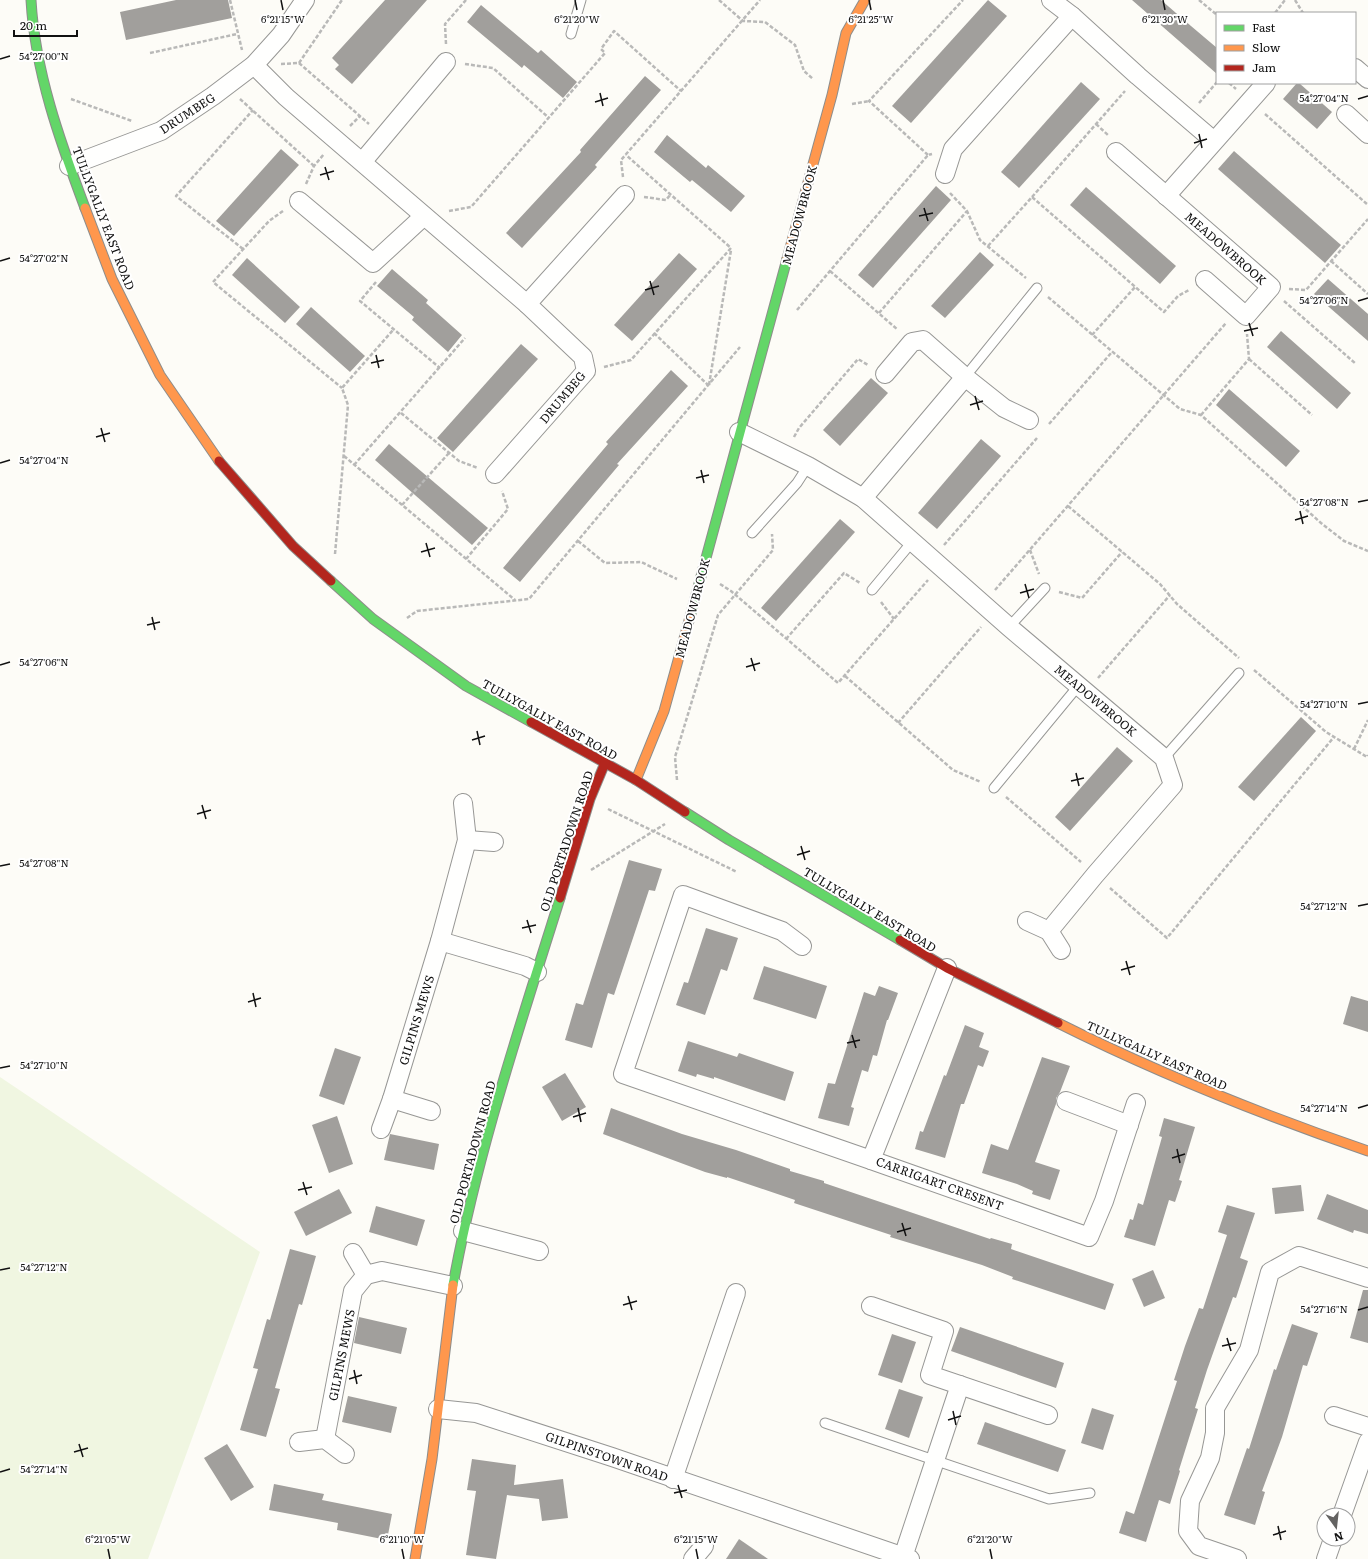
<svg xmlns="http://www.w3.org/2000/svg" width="1368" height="1559" viewBox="0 0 1368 1559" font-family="Literata,serif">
<rect width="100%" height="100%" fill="#fdfcf7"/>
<polygon fill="#f0f6e1" points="0,1077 260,1252 148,1559 0,1559"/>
<g fill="#a19f9c">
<polygon points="176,0 228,0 232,18 126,40 120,12"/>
<polygon points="385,0 427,0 352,84 335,69 339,65 332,58"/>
<polygon points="988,0 1007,16 911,123 892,106"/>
<polygon points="1132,0 1161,0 1191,26 1217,48 1217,74"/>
<polygon points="481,5 538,53 541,50 577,82 563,98 524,65 522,68 467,22"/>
<polygon points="645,76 661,90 595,165 597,167 522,248 506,233 581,152 580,150"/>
<polygon points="1081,82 1100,99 1019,188 1001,172"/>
<polygon points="1297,83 1299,83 1332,112 1317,129 1283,99"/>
<polygon points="667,135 706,168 708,165 745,196 731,212 692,180 690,182 654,152"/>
<polygon points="281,149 299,165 234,236 216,221"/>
<polygon points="1234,151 1341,245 1325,263 1218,169"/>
<polygon points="936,186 951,200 873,288 858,275"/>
<polygon points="1086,187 1176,266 1160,284 1070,205"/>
<polygon points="980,252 994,265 945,318 931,306"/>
<polygon points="679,253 697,269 632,341 614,325"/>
<polygon points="247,258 300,307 285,323 232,275"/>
<polygon points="392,269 428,300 426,303 462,335 448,352 412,320 414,317 377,286"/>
<polygon points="1328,279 1368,314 1368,341 1314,294"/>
<polygon points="311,307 365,356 350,372 296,324"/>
<polygon points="1281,331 1351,393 1337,409 1267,347"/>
<polygon points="521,344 538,359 453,452 437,438"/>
<polygon points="671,370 688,386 617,464 619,465 520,582 503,568 608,444 606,442"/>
<polygon points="871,378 888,393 840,446 823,430"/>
<polygon points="1229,389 1300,451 1286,467 1216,405"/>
<polygon points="981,439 1001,456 937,529 918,513"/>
<polygon points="389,444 488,528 472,545 375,460"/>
<polygon points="840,519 855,532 776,621 761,608"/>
<polygon points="1301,717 1316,731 1254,801 1238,787"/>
<polygon points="1117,747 1133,761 1070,831 1055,817"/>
<polygon points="629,860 662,869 655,891 649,890 614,995 608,993 592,1048 565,1040 576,1003 583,1005"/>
<polygon points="706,928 738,938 727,971 721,969 705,1015 676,1005 684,982 688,983"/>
<polygon points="764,966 827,986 816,1019 753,999"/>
<polygon points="879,986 898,993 888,1020 887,1020 877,1056 873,1055 868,1072 862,1070 851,1107 854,1108 849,1126 818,1118 828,1083 835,1084 864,992 875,996"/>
<polygon points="1351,996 1368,1001 1368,1032 1343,1024"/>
<polygon points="965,1025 984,1033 979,1047 989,1051 983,1067 978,1065 964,1104 961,1104 945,1158 915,1149 920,1131 923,1132 944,1075 946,1076"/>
<polygon points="688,1041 737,1057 739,1053 794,1072 785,1101 714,1077 714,1079 697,1074 696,1077 678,1071"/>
<polygon points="335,1048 361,1057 344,1105 319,1096"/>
<polygon points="1042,1057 1070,1066 1060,1092 1056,1098 1056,1104 1035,1162 1060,1170 1050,1200 1032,1194 1033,1191 1017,1184 982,1173 991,1144 1008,1150"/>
<polygon points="565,1073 586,1107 562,1121 542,1087"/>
<polygon points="611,1108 682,1134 736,1150 790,1169 790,1171 824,1181 824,1183 990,1239 991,1238 1012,1244 1011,1249 1114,1284 1105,1310 1012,1279 1013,1277 982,1265 890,1237 891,1235 794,1203 795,1200 727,1177 727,1178 705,1172 603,1134"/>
<polygon points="337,1116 353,1164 329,1173 312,1125"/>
<polygon points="1164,1118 1195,1127 1179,1180 1182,1181 1175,1202 1169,1200 1155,1246 1124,1237 1130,1219 1133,1220 1138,1203 1143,1205 1162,1137 1159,1136"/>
<polygon points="390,1134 439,1144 434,1170 384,1160"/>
<polygon points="1301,1185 1304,1211 1275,1214 1272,1188"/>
<polygon points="339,1189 352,1213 306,1236 294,1212"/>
<polygon points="1327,1194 1368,1210 1368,1234 1354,1230 1353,1233 1317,1219"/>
<polygon points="1227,1205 1255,1213 1240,1258 1248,1261 1236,1298 1233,1297 1207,1370 1195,1408 1198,1409 1179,1470 1180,1471 1170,1504 1159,1500 1146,1542 1119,1533 1126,1511 1134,1514 1177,1381 1174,1380 1185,1346 1199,1308 1203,1309 1227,1235 1218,1232"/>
<polygon points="376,1206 425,1220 417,1246 369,1232"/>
<polygon points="290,1249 316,1256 302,1305 299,1304 275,1388 280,1389 266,1437 240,1430 258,1369 253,1368 267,1319 270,1320"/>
<polygon points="1153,1270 1165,1298 1144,1307 1132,1279"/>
<polygon points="1363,1290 1368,1290 1368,1343 1350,1338"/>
<polygon points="359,1317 407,1328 401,1354 354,1343"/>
<polygon points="1292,1324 1318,1333 1307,1366 1303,1365 1282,1437 1262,1491 1265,1492 1255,1525 1224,1515 1247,1448 1249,1449 1274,1369 1276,1370"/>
<polygon points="960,1327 1064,1363 1056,1388 951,1351"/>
<polygon points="892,1334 916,1342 902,1383 878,1375"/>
<polygon points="899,1389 923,1397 909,1438 885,1429"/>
<polygon points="348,1396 397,1407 391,1433 342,1422"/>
<polygon points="1092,1408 1114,1415 1103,1450 1081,1443"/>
<polygon points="985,1422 1066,1450 1058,1472 977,1444"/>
<polygon points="227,1444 254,1487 231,1501 204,1458"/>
<polygon points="472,1459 516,1465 514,1485 563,1479 568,1518 542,1521 539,1499 507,1495 496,1559 466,1555 476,1491 467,1490"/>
<polygon points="274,1484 324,1494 322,1500 392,1514 387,1540 337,1530 338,1523 269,1510"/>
<polygon points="739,1539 768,1559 726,1559"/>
</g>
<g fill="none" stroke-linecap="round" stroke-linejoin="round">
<defs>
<g id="lane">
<polyline points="571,34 581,0"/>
<polyline points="965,377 1037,288"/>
<polyline points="752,533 797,483 808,466"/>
<polyline points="872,590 912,542"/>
<polyline points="1009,627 1045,588"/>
<polyline points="1164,758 1239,673"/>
<polyline points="994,788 1079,685"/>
<polyline points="825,1423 1049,1499 1090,1493"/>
</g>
<g id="street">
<polyline points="1051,0 1072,16 1138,76 1214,141"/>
<polyline points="254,65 286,97 527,304 583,357 586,371 495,474"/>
<polyline points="1355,68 1368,79"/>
<polyline points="1346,114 1368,134"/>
<polyline points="1116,152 1271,287 1246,316 1205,280"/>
<polyline points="363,161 446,62"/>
<polyline points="69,166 161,131 213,96 254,65 281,35 305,0"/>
<polyline points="945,174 953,149 1072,16"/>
<polyline points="1166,196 1266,83"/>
<polyline points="299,201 373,263 424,216"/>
<polyline points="527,304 625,195"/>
<polyline points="885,374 912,342 923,340 965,377"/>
<polyline points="739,432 808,466 863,498 1009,627 1164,758 1173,785 1095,875 1049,931"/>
<polyline points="863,498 965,377 1004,408 1029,420"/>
<polyline points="467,840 494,842"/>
<polyline points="1027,921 1049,931 1061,950"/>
<polyline points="440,941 525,966 537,972"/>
<polyline points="802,946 782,931 683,895 623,1074 871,1160"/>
<polyline points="947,968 871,1160 1089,1237 1104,1201 1136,1103"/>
<polyline points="392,1099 431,1111"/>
<polyline points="1066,1101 1129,1125"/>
<polyline points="381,1129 392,1099 440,941 467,840 463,803"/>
<polyline points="463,1231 539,1251"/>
<polyline points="353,1253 366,1275"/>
<polyline points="871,1306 944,1331 930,1375 1048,1415"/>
<polyline points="438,1409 476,1413 612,1457 910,1559"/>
<polyline points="1334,1416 1368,1427"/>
<polyline points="325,1439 353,1291 366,1275 382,1271 453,1286"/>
<polyline points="299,1442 325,1439 345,1454"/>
<polyline points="673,1479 736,1293"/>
<polyline points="1342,1515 1368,1442"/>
<polyline points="903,1557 960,1385"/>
<polyline points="693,1559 704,1546"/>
<polyline points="1237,1559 1199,1546 1188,1531 1190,1501 1210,1458 1215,1433 1215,1408 1249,1350 1270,1272 1299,1256 1368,1278"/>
<polyline points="1326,1559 1333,1539"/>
</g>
<g id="fast">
<path d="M31,0C35,72 60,141 85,208"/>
<polyline points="331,581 373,619 466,686 531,722"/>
<polyline points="690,617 787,259"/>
<polyline points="685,812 729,840 900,940"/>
<path d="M453,1285C477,1153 520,1026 560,898"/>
</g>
<g id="slow">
<polyline points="85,208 112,279 160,375 219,461"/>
<polyline points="787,259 832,95 846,33 865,0"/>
<polyline points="636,780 664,711 690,617"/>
<path d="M1058,1023C1158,1073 1263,1115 1368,1151"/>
<polyline points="415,1559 432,1459 453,1285"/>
</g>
<g id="jam">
<polyline points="219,461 293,546 331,581"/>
<polyline points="531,722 636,780 685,812"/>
<polyline points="560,898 590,799 605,763"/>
<polyline points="900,940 947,968 1058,1023"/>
</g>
</defs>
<use href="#lane" stroke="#979795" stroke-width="11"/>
<use href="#street" stroke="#979795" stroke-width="20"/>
<use href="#fast" stroke="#8e8d8b" stroke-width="11"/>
<use href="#slow" stroke="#8e8d8b" stroke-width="11"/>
<use href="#jam" stroke="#8e8d8b" stroke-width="11"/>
<g stroke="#b9b9b8" stroke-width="2.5" stroke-dasharray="4 2" stroke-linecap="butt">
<polyline points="230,0 242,50"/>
<polyline points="719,0 743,21 765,22 795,45 804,71 813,79"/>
<polyline points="1199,0 1217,15"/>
<polyline points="1295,0 1303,13"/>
<polyline points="1275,13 1285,0"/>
<polyline points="446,44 445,24 466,0"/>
<polyline points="150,53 237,34"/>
<polyline points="299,63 369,124"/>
<polyline points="281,64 299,63 342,0"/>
<polyline points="465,64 493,68 549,118"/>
<polyline points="1229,83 1236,89"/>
<polyline points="71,99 132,121"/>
<polyline points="240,99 314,166"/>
<polyline points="1199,103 1217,82"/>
<polyline points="852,104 869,101"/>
<polyline points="1265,114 1368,205"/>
<polyline points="1096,124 1108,135"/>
<polyline points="350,126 360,116"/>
<polyline points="928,155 869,101 963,0"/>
<polyline points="623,177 621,160 760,0"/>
<polyline points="306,184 314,166 324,154"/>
<polyline points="950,193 967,211 980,240 1026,278"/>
<polyline points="644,197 666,200 671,194"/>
<polyline points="1032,197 1125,91"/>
<polyline points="283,211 269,221 213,282 342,388"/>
<polyline points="449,211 471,207 605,53 601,49 614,31 681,91"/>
<polyline points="988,246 1032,197 1164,312 1178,296 1189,290"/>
<polyline points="243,249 176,196 253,110"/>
<polyline points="1331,261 1368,294"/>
<polyline points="830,271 898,330"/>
<polyline points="376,282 360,301 440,368"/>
<polyline points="1289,289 1306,290 1368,219"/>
<polyline points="1048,297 1180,409 1201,415 1321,523 1344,541 1368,551"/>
<polyline points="1284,301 1356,364"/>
<polyline points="797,310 928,155 932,154"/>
<polyline points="879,313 967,211"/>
<polyline points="654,333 708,385"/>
<polyline points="1092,335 1135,287"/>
<polyline points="1249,359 1312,415"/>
<polyline points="604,367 631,360 731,248 626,155"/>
<polyline points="709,385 731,250"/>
<polyline points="401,413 459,461 478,468"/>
<polyline points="1201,415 1249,359 1247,334"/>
<polyline points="1049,424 1112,352"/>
<polyline points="794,437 799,428 858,359 868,365"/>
<polyline points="344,456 515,600"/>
<polyline points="354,465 465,338"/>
<polyline points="402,505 449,453"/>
<polyline points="1068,506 1160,584 1177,604 1239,658"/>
<polyline points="578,541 605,563 641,562 677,579"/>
<polyline points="944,545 1037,438"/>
<polyline points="1030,550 1039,574"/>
<polyline points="335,554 348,405 342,388 394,329"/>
<polyline points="466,559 508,509 502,491"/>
<polyline points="720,584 731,591 838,683 928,580"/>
<polyline points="995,590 1226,323"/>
<polyline points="1059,592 1082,598 1122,552"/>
<polyline points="881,602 894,619"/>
<polyline points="407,618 417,611 529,599 740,347"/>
<polyline points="786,639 844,573 860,583"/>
<polyline points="1254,670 1326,732 1367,757 1368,755"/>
<polyline points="845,676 953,770 981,782"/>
<polyline points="1098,678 1170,595"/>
<polyline points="898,723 981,627"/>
<polyline points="1354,749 1368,720"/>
<polyline points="677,780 675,757 718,615 773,550 772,534"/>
<polyline points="1006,797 1081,862"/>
<polyline points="608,809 737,872"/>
<polyline points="591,870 665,824"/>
<polyline points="1110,888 1167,938 1334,737"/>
</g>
<use href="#lane" stroke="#fffffe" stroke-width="9"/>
<use href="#street" stroke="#fffffe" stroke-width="18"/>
<use href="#fast" stroke="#63d668" stroke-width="9"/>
<use href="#slow" stroke="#ff974d" stroke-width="9"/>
<use href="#jam" stroke="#b3261e" stroke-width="9"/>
</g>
<path fill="none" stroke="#111" stroke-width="1.5" d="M281,0L283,10M575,0L577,10M869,0L871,10M1163,0L1165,10M0,59L10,56M600,93L603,106M1358,99L1368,96M595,102L608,98M1199,134L1202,148M1194,143L1207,139M325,167L329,180M320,175L334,171M924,208L928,221M919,216L933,213M0,261L10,258M650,281L654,295M645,290L659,286M1358,301L1368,298M1249,323L1253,336M1244,331L1258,328M376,355L379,368M371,363L384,360M975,396L979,410M970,405L983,401M101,428L105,442M96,437L110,433M0,463L10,460M701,470L704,483M696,478L709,475M1358,502L1368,500M1300,511L1303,524M1295,520L1308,516M426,543L430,557M421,552L435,548M1025,584L1029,598M1020,593L1034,589M152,617L155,630M147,625L160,622M751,658L755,671M0,665L10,662M746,667L760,663M1358,704L1368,702M477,731L480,745M472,740L485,736M1076,773L1079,786M1071,781L1084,778M202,805L206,819M197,814L211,810M801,846L805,860M797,855L810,851M0,866L10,864M1358,906L1368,904M527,920L531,933M522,928L536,925M1126,961L1130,975M1121,970L1135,966M253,993L256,1007M248,1002L261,998M852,1035L856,1048M847,1043L860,1040M0,1068L10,1066M578,1108L581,1122M1358,1108L1368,1105M573,1117L586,1113M1177,1149L1180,1163M1172,1158L1185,1154M303,1182L307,1195M298,1190L312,1187M902,1223L906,1236M897,1232L911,1228M0,1270L10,1268M628,1296L632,1310M623,1305L637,1301M1358,1310L1368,1307M1227,1338L1231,1351M1222,1346L1236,1343M354,1370L357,1384M349,1379L362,1375M953,1411L956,1425M948,1420L961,1416M79,1444L83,1457M74,1452L88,1448M0,1472L10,1469M678,1485L682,1498M674,1493L687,1490M1278,1526L1281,1540M1273,1535L1286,1531M108,1549L110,1559M402,1549L404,1559M696,1549L698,1559M990,1549L992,1559"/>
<g text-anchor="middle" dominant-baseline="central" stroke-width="4" stroke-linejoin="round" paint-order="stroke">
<g font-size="12" fill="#111" stroke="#fff">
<text transform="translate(187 113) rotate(-33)">DRUMBEG</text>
<text transform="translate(799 215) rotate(-75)">MEADOWBROOK</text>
<text transform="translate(104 218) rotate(69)">TULLYGALLY EAST ROAD</text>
<text transform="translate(1226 248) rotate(41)">MEADOWBROOK</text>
<text transform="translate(562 397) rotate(-50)">DRUMBEG</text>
<text transform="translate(692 608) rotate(-75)">MEADOWBROOK</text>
<text transform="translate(1096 700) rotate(40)">MEADOWBROOK</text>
<text transform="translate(550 719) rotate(29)">TULLYGALLY EAST ROAD</text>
<text transform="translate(566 841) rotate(-72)">OLD PORTADOWN ROAD</text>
<text transform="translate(870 909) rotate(31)">TULLYGALLY EAST ROAD</text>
<text transform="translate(416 1020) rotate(-73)">GILPINS MEWS</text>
<text transform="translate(1157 1055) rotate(24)">TULLYGALLY EAST ROAD</text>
<text transform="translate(472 1152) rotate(-75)">OLD PORTADOWN ROAD</text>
<text transform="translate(940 1183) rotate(20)">CARRIGART CRESENT</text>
<text transform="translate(341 1355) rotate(-79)">GILPINS MEWS</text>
<text transform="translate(607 1456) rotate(19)">GILPINSTOWN ROAD</text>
</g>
</g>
<g font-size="10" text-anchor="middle" fill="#111" stroke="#fff" stroke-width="4" stroke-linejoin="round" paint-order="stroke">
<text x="283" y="23">6°21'15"W</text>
<text x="577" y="23">6°21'20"W</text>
<text x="871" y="23">6°21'25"W</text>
<text x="1165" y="23">6°21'30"W</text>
<text x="44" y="60">54°27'00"N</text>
<text x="1324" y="102">54°27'04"N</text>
<text x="44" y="262">54°27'02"N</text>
<text x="1324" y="304">54°27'06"N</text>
<text x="44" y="464">54°27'04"N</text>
<text x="1324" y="506">54°27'08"N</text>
<text x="44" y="666">54°27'06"N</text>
<text x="1324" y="708">54°27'10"N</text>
<text x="44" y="867">54°27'08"N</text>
<text x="1324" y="910">54°27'12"N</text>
<text x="44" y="1069">54°27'10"N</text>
<text x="1324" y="1112">54°27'14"N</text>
<text x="44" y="1271">54°27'12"N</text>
<text x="1324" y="1313">54°27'16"N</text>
<text x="44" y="1473">54°27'14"N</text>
<text x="108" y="1543">6°21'05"W</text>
<text x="402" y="1543">6°21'10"W</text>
<text x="696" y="1543">6°21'15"W</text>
<text x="990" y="1543">6°21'20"W</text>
</g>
<rect x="1216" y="12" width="140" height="72" fill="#ffffff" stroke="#a0a0a0"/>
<rect x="1224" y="25" width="20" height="6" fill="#63d668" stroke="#a0a0a0"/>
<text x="1252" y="32" font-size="12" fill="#111111">Fast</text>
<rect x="1224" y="45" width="20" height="6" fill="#ff974d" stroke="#a0a0a0"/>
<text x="1252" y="52" font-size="12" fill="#111111">Slow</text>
<rect x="1224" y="65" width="20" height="6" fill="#b3261e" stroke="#a0a0a0"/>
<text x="1252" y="72" font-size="12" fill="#111111">Jam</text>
<g transform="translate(1336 1527) rotate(165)"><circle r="19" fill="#ffffff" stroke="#a0a0a0"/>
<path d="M0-3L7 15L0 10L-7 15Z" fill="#646362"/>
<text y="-6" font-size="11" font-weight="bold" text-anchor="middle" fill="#111111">N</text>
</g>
<path d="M14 30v6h63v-6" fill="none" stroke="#111111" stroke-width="2"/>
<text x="20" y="30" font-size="12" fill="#111111" stroke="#ffffff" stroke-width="3" paint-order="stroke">20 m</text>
</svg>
